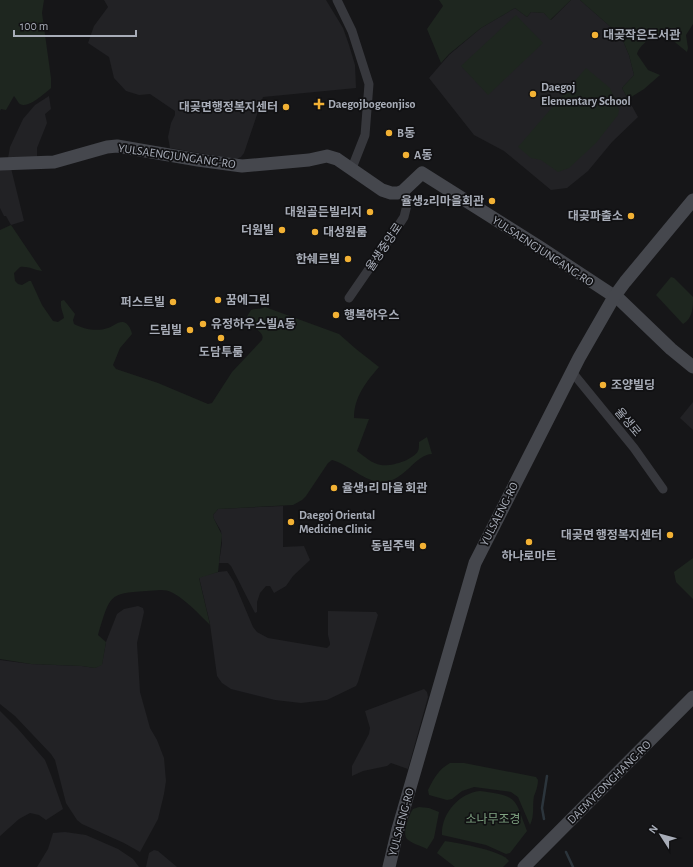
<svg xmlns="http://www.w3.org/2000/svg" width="693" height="867" viewBox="0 0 693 867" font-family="'Alegreya Sans','Noto Sans KR',sans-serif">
<rect width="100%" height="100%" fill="#161618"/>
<g fill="#222225">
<polygon points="104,0 326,0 343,28 349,45 355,65 356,88 263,97 244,153 241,157 236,159 170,148 168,137 171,123 175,115 175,111 150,94 139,95 126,91 114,78 109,57 88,43 94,26 108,7"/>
<polygon points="571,0 580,0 621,36 629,55 634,75 622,88 638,117 612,142 588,171 567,188 551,190 504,151 474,135 429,78 449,55 481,28 515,8 527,17 531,12 544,13 551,20"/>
<polygon points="49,96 51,109 45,114 47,123 37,148 37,163 10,164 24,221 11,225 6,216 4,216 0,208 0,165 7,164 10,147 23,119 35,105"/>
<polygon points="693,402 693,430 680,418"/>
<polygon points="283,506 283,547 304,546 310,560 293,576 286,586 274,593 270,586 266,586 260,593 257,602 257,612 255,613 231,566 228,563 219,563 222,543 221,531 214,519 213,515 218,509"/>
<polygon points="227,571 234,582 253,627 257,632 268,638 327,648 330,645 330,643 328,635 328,611 376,612 378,615 358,682 356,686 327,700 301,703 275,700 231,689 222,683 217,676 210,624 199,577 218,572"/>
<polygon points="138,606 143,608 144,612 137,643 140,692 150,728 157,740 164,758 166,781 164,794 158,819 140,852 124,843 82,824 77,820 66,803 55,760 51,754 15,716 0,704 0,660 31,664 82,666 95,668 102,664 106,642 117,614 124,609"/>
<polygon points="424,689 427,692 428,697 408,769 391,763 387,766 363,771 352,776 352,766 369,734 370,728 365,711"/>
<polygon points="0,711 18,729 45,760 51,775 63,809 46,820 39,815 30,813 19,819 0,836"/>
<polygon points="65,832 86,835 118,849 133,859 139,867 37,867 48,849 53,833"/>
<polygon points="154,850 158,851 177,867 146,867 149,853"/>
</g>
<g fill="#1e261f">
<path d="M0,0H44L42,13L51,78V88C45,93 28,109 20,104C18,103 16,98 14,96L6,110L1,109L0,111Z"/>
<polygon points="439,0 571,0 550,20 544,13 531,12 527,17 515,8 481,28 449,54 441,63 427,29 443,6"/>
<path d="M580,0H693V24L686,35L688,48L687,52L665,34C655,33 639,45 637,54L648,70L660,75L644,89L628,99L622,88L634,75L629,55L621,36Z"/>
<polygon points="516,15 543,43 488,95 461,66"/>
<polygon points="586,68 610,88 619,110 618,115 596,143 569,168 558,172 541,160 531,158 518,147"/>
<path d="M11,225L42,271C34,270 28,266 20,267L14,273L15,281L18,284L22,285L29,281H31L42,305L53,321L58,322L64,318C63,312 60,308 61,301L64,300L75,314L73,320L74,324C83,329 97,332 108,328C112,327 118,321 123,322C128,323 131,329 132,334L120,348L113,365L116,369L158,383L208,404L212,403L232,372L262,340C266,330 248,328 246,318L251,310C256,308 260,310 265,307L339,334L356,349L379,367C366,382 354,397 354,418L369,419L357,451C364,456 372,464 381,465C391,467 413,460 418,451C419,449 419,445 419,442L427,437L432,454C416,454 404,481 384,482C365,483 350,465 332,460L328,463L306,496L302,500L293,505L218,509L213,515L214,519L222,535L218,572L199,578L210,625C200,615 185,599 173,593C164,588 155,591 146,591C108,593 110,597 99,631L98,635L106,642L102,665L95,668L82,666L31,664L0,659V230Z"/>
<path d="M671,277L674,278L693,297C693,307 693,318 683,324L656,295Z"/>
<polygon points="693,558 693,599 676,582 674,572"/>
<path d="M450,763H464L536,777L538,780C538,786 536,791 534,796C532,806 535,815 530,825L518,797L511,792L474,787L462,791L452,799L447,800L429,795L428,790C434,778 439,769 450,763Z"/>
<path d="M480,791C518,796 514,797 527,831L510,853L506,854L486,845L442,835C441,814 459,793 480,791Z"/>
<path d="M419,807L429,808L439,812L434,838L427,849C421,846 411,843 407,839C402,833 409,815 413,809Z"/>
<path d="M445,841C458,843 503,851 509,861L503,867H455L437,853Z"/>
</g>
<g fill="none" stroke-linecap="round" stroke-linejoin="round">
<g stroke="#2c353c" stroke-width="2.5">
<polyline points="544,819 542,808 547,776"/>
<polyline points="566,852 573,867"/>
</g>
<g stroke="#37383d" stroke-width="9">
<polyline points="337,0 352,31 369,84 365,135 352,168"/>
<polyline points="349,298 391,237 404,217 407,205 403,191"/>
<polyline points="572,372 634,448 663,489"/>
</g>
<g stroke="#45474d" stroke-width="13">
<polyline points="0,164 54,162 107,147 117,146 198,160 242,166 309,160 327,156 337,159 382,190 391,193 398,193 403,191 422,173 541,248 620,300 671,349 693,367"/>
<polyline points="389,867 398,829 475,563 579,358 614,297 625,282 693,200"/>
<polyline points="524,867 693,697"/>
</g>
</g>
<g fill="#f2b134" stroke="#111113" stroke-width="1.5">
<circle cx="595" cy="35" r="4"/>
<circle cx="533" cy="94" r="4"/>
<path d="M317 98h4v4h4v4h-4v4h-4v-4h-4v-4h4z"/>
<circle cx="286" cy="107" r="4"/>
<circle cx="389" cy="133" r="4"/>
<circle cx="406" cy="155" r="4"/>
<circle cx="492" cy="201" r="4"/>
<circle cx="370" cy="212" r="4"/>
<circle cx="631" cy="216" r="4"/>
<circle cx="282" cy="230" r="4"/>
<circle cx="315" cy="232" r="4"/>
<circle cx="348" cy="259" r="4"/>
<circle cx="218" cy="300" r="4"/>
<circle cx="173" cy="302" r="4"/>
<circle cx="336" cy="315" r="4"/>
<circle cx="203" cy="324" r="4"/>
<circle cx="190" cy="330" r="4"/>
<circle cx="221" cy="338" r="4"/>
<circle cx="603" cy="385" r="4"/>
<circle cx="334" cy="488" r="4"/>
<circle cx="291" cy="522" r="4"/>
<circle cx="670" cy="535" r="4"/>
<circle cx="529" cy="542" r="4"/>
<circle cx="423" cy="546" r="4"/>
</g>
<g text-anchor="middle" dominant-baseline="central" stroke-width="3.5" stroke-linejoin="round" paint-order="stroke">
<g font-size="12" font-weight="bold" fill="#a8adb8" stroke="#111113" text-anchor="start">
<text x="603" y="35">대곶작은도서관</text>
<text x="541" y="87">Daegoj<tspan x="541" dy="14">Elementary School</tspan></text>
<text x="328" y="104">Daegojbogeonjiso</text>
<text x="278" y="107" text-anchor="end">대곶면행정복지센터</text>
<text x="397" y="133">B동</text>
<text x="414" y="155">A동</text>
<text x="484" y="201" text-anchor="end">율생2리마을회관</text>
<text x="362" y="212" text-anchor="end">대원골든빌리지</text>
<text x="623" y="216" text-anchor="end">대곶파출소</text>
<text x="274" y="230" text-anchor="end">더원빌</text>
<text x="323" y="232">대성원룸</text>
<text x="340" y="259" text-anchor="end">한쉐르빌</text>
<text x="226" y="300">꿈에그린</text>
<text x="165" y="302" text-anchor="end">퍼스트빌</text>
<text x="344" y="315">행복하우스</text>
<text x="211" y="324">유정하우스빌A동</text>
<text x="182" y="330" text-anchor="end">드림빌</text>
<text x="221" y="352" text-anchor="middle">도담투룸</text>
<text x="611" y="385">조양빌딩</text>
<text x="342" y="488">율생1리 마을 회관</text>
<text x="299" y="515">Daegoj Oriental<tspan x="299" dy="14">Medicine Clinic</tspan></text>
<text x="662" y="535" text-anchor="end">대곶면 행정복지센터</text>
<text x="415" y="546" text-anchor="end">동림주택</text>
<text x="529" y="556" text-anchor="middle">하나로마트</text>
</g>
<g font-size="12" fill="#a8adb8" stroke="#111113">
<text transform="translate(177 156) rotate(8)">YULSAENGJUNGANG-RO</text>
<text transform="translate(384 247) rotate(-56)">율생중앙로</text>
<text transform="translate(543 251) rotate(33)">YULSAENGJUNGANG-RO</text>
<text transform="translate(628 422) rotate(50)">율생로</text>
<text transform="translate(499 514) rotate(-63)">YULSAENG-RO</text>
<text transform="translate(609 782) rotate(-45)">DAEMYEONGHANG-RO</text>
<text transform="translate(401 822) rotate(-75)">YULSAENG-RO</text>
</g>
<g font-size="12" fill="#7fa381" stroke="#111113">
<text x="493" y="819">소나무조경</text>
</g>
</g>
<g transform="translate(661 835) rotate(306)" stroke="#111113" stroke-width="3" paint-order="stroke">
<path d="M0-3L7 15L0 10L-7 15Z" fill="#a8adb8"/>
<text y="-6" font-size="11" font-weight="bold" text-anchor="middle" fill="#a8adb8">N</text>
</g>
<path d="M14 30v6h122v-6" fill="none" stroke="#a8adb8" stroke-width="2"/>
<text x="20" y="30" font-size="12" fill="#a8adb8" stroke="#111113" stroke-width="3" paint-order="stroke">100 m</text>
</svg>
